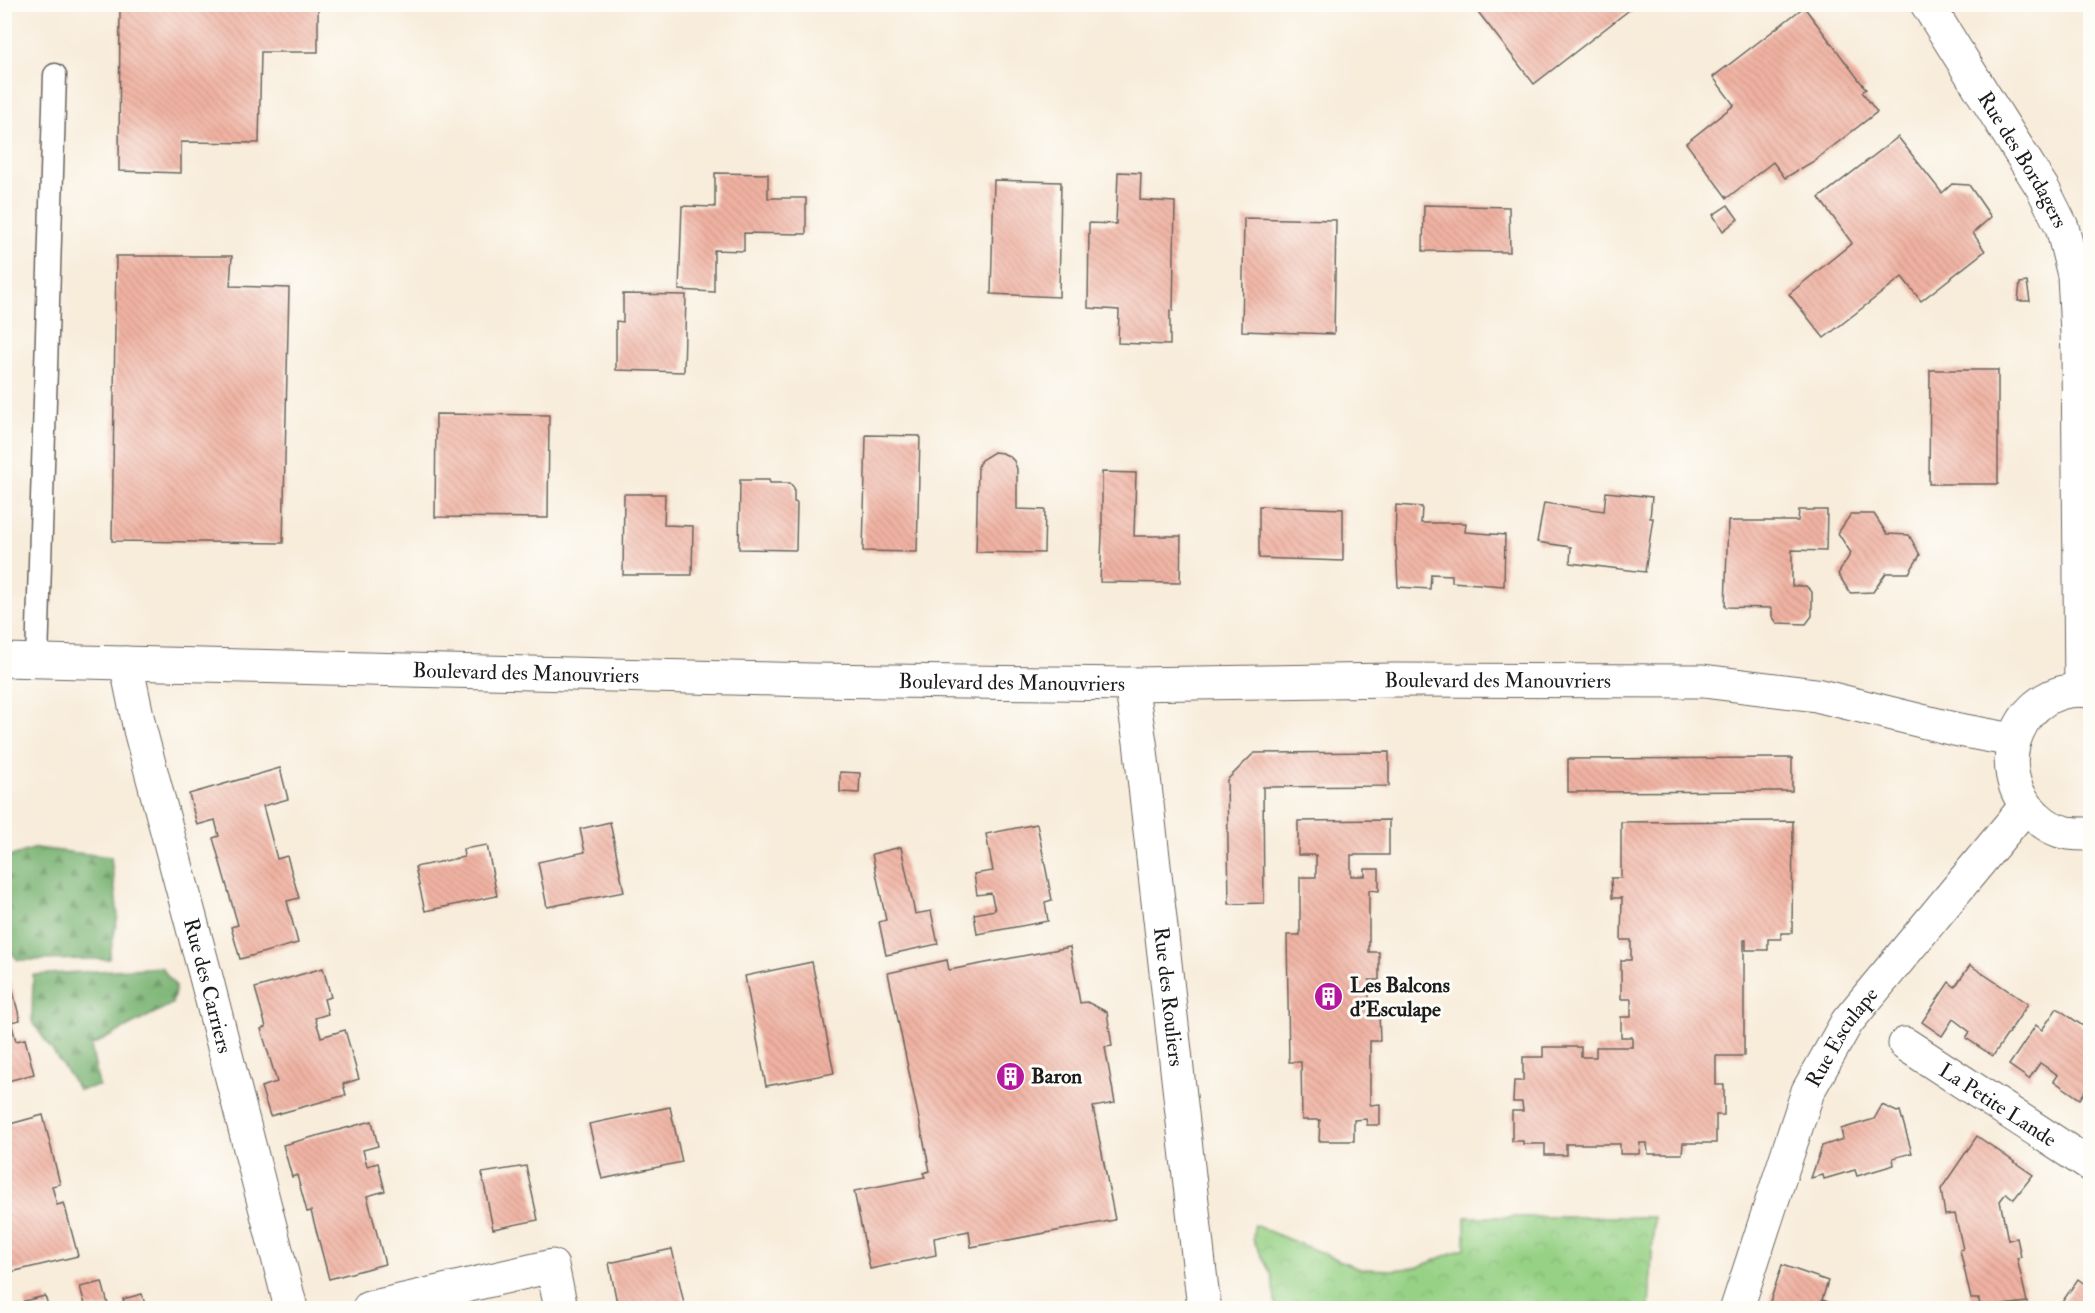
<svg xmlns="http://www.w3.org/2000/svg" width="2095" height="1313" viewBox="0 0 2095 1313" font-family="'IM FELL Double Pica',serif">
<defs>
<pattern id="forest-firs" width="22" height="20" patternUnits="userSpaceOnUse" patternTransform="scale(1.5)"><rect width="22" height="20" fill="#79b372"/><path d="M5 1l3.5 6h-7zM16 11l3.5 6h-7z" fill="#62915d"/></pattern>
<pattern id="park-crowns" width="20" height="18" patternUnits="userSpaceOnUse" patternTransform="scale(1.5)"><rect width="20" height="18" fill="#97d185"/><path d="M2 6a3 3 0 1 1 6 0M12 15a3 3 0 1 1 6 0" fill="none" stroke="#82b372"/></pattern>
<pattern id="building-back-hatch" width="6" height="6" patternUnits="userSpaceOnUse" patternTransform="scale(1.5)"><rect width="6" height="6" fill="#f0b2a2"/><path d="M-1 5l2 2M0 0l6 6M5-1l2 2" fill="none" stroke="#cd988b"/></pattern>
</defs>
<rect width="100%" height="100%" fill="#fdfcf7"/>
<filter id="ink" filterUnits="userSpaceOnUse"><feTurbulence type="fractalNoise" baseFrequency=".0167" numOctaves="2"/><feDisplacementMap in="SourceGraphic" scale="12" xChannelSelector="R" yChannelSelector="G"/><feConvolveMatrix kernelMatrix="1 2 1 2 8 2 1 2 1" color-interpolation-filters="sRGB"/></filter>
<filter id="wash" filterUnits="userSpaceOnUse"><feTurbulence type="fractalNoise" baseFrequency=".008" numOctaves="4" result="noise"/><feDisplacementMap in="SourceGraphic" scale="24" xChannelSelector="R" yChannelSelector="G"/><feGaussianBlur stdDeviation="1.35" result="paint"/><feColorMatrix in="noise" values="0 0 0 0 0 0 0 0 0 0 0 0 0 0 0 0 0 1.4 0 .05"/><feComposite in="paint" operator="in"/></filter>
<g filter="url(#wash)">
<rect width="100%" height="100%" fill="#f8ecda"/>
<g fill="url(#forest-firs)" stroke="#4a6847" stroke-width="1.5">
<polygon points="36,848 111,857 118,916 109,959 18,960 5,946 5,858"/>
<polygon points="161,967 176,987 172,1004 91,1046 99,1086 79,1090 32,1021 33,975"/>
</g>
<polygon fill="url(#park-crowns)" stroke="#5a7650" stroke-width="1.5" points="1465,1217 1654,1217 1649,1308 1276,1308 1272,1276 1253,1239 1254,1225 1361,1269 1394,1270 1418,1267 1465,1248"/>
<g id="blocks">
<g fill="url(#building-back-hatch)">
<polygon points="120,4 318,4 318,52 261,52 259,143 181,142 181,173 119,171"/>
<polygon points="1472,4 1637,4 1534,84"/>
<polygon points="1804,7 1866,89 1862,92 1877,112 1814,161 1785,178 1773,162 1727,198 1686,143 1734,105 1713,77"/>
<polygon points="1898,137 1942,193 1952,184 1969,185 1991,217 1973,233 1985,251 1921,301 1902,277 1824,338 1789,294 1852,243 1819,198"/>
<polygon points="1118,172 1141,173 1140,200 1175,202 1173,311 1170,310 1170,345 1118,343 1119,310 1088,308 1089,223 1116,224"/>
<polygon points="715,173 768,174 768,198 806,198 806,234 744,233 744,251 714,250 714,292 679,290 682,206 715,207"/>
<polygon points="994,180 1061,182 1059,297 991,294"/>
<polygon points="1424,205 1509,207 1510,252 1423,251"/>
<polygon points="1728,205 1738,219 1723,231 1713,215"/>
<polygon points="1244,218 1336,220 1334,334 1242,331"/>
<polygon points="116,256 232,256 230,286 289,288 283,543 112,541"/>
<polygon points="2027,282 2030,301 2018,301 2020,283"/>
<polygon points="623,294 686,295 684,372 616,370 616,321 623,322"/>
<polygon points="1930,370 1998,370 1998,484 1929,484"/>
<polygon points="436,414 549,415 548,518 435,517"/>
<polygon points="866,435 920,436 917,552 863,551"/>
<polygon points="994,452 1002,453 1009,456 1014,461 1017,469 1017,509 1045,510 1044,553 976,552 978,467 981,460"/>
<polygon points="1102,472 1136,473 1134,536 1181,536 1180,583 1100,582 1102,535"/>
<polygon points="740,480 769,480 770,483 790,483 794,488 794,502 797,503 796,550 739,549"/>
<polygon points="1606,492 1652,497 1650,518 1653,518 1645,572 1570,563 1571,547 1537,542 1544,503 1604,511"/>
<polygon points="624,494 665,494 664,525 693,526 692,575 623,575"/>
<polygon points="1396,505 1422,507 1421,523 1466,523 1465,532 1505,535 1504,586 1452,582 1452,575 1431,574 1430,589 1398,587 1396,546 1395,546"/>
<polygon points="1259,506 1343,509 1343,561 1259,558"/>
<polygon points="1799,510 1827,510 1826,551 1792,550 1792,586 1806,586 1812,592 1812,616 1806,624 1777,623 1772,616 1772,608 1725,607 1728,521 1798,521"/>
<polygon points="1851,514 1874,514 1887,534 1909,535 1920,555 1909,573 1886,573 1873,592 1850,593 1838,574 1851,553 1838,533"/>
<polygon points="1389,752 1389,786 1263,787 1264,903 1229,904 1227,780 1254,753"/>
<polygon points="1792,758 1792,791 1568,792 1568,759"/>
<polygon points="280,768 288,799 263,806 277,859 287,856 299,898 287,901 298,943 240,959 231,927 238,925 213,838 219,836 215,820 197,825 189,794"/>
<polygon points="840,772 860,773 859,793 840,792"/>
<polygon points="1389,820 1389,855 1351,855 1351,876 1365,876 1365,869 1379,869 1379,891 1369,890 1369,952 1379,952 1379,980 1369,980 1369,1013 1379,1013 1380,1041 1370,1041 1370,1105 1380,1104 1380,1125 1367,1125 1366,1119 1354,1120 1354,1141 1319,1141 1320,1120 1302,1120 1301,1062 1289,1062 1287,935 1300,935 1300,877 1316,877 1316,855 1298,855 1298,821"/>
<polygon points="1793,821 1792,933 1781,933 1781,939 1768,939 1768,950 1746,950 1746,940 1744,940 1744,1056 1716,1056 1716,1085 1724,1085 1724,1115 1716,1115 1716,1143 1683,1143 1682,1154 1648,1154 1647,1143 1640,1143 1639,1154 1620,1154 1620,1144 1566,1144 1566,1155 1545,1155 1545,1144 1523,1144 1523,1141 1512,1141 1512,1111 1523,1111 1522,1102 1513,1102 1514,1081 1523,1081 1523,1057 1543,1057 1543,1047 1581,1047 1581,1057 1596,1057 1596,1047 1632,1047 1632,1037 1621,1037 1621,1017 1631,1017 1631,999 1621,999 1621,960 1631,960 1631,940 1621,940 1622,898 1612,898 1611,878 1621,878 1621,822"/>
<polygon points="610,822 624,892 547,907 538,862 585,852 580,829"/>
<polygon points="1037,824 1052,900 1045,902 1048,921 977,934 974,914 995,910 991,893 977,895 974,874 993,871 986,834"/>
<polygon points="487,845 497,896 425,911 415,867 464,857 463,849"/>
<polygon points="901,847 915,914 931,911 938,944 886,955 879,922 886,920 872,854"/>
<polygon points="1070,947 1080,1003 1087,1002 1107,1012 1112,1046 1105,1047 1115,1103 1093,1107 1115,1220 971,1247 969,1231 934,1238 936,1255 870,1269 854,1191 925,1177 923,1173 930,1171 888,973 947,960 949,970"/>
<polygon points="812,962 834,1073 766,1086 745,976"/>
<polygon points="1970,965 2028,1004 1993,1056 1966,1038 1970,1032 1953,1019 1942,1036 1922,1022 1949,982 1955,987"/>
<polygon points="323,968 331,997 324,999 328,1014 315,1018 321,1037 345,1030 359,1079 343,1084 346,1095 270,1116 261,1087 277,1082 261,1029 266,1027 255,988"/>
<polygon points="11,983 20,1020 11,1022 16,1041 25,1039 34,1074 4,1082 4,984"/>
<polygon points="2057,1008 2090,1031 2090,1084 2080,1099 2054,1081 2058,1075 2040,1063 2029,1079 2009,1065 2036,1025 2042,1030"/>
<polygon points="1882,1105 1897,1112 1900,1111 1912,1153 1893,1158 1894,1165 1857,1176 1855,1170 1824,1179 1823,1175 1811,1178 1822,1146 1843,1139 1841,1129 1874,1119"/>
<polygon points="4,1107 10,1124 43,1115 60,1184 52,1186 57,1205 64,1203 78,1256 11,1272 7,1255 4,1256"/>
<polygon points="670,1107 682,1162 602,1179 589,1124"/>
<polygon points="372,1121 378,1146 363,1150 367,1166 378,1163 385,1191 367,1196 385,1264 329,1279 311,1211 307,1212 297,1175 292,1177 283,1145"/>
<polygon points="1977,1136 2033,1175 2014,1199 2006,1193 2000,1201 2008,1240 2017,1238 2021,1257 2017,1258 2027,1302 1980,1308 1979,1299 1971,1299 1960,1250 1963,1249 1955,1214 1945,1215 1941,1189"/>
<polygon points="526,1166 538,1220 493,1229 482,1173"/>
<polygon points="672,1249 685,1308 618,1308 609,1263"/>
<polygon points="1782,1265 1828,1281 1822,1300 1852,1308 1768,1308"/>
<polygon points="2078,1279 2090,1288 2090,1308 2058,1308"/>
<polygon points="102,1282 109,1308 86,1308 80,1287"/>
<polygon points="142,1294 146,1308 126,1308 123,1299"/>
<polygon points="45,1296 49,1308 26,1308 24,1301"/>
</g>
</g>
</g>
<g filter="url(#ink)">
<use href="#blocks" fill-opacity="0" stroke="#69655e" stroke-width="1.5"/>
<g fill="none" stroke-linecap="round" stroke-linejoin="round">
<defs>
<polyline id="service" points="37,661 55,75"/>
<g id="minor">
<path id="s1" d="M1927,4L2043,189L2062,227L2074,275L2078,353L2081,690"/>
<path id="s2" d="M126,663L140,730L206,977L291,1308"/>
<path id="s3" d="M1131,684L1140,742L1204,1308"/>
<path id="s4" d="M1905,1044L2090,1165"/>
<polyline points="369,1308 552,1266 561,1308"/>
</g>
<g id="tertiary">
<path id="s5" d="M4,660L811,680L1131,684L1394,680L1703,681L1816,695L1954,729L2013,740"/>
<path d="M2090,691C2020,681 1984,770 2036,816C2044,824 2056,831 2068,833C2075,834 2083,834 2090,834"/>
<path id="s6" d="M1737,1308L1808,1091L1847,1022L2025,807"/>
</g>
</defs>
<use href="#service" stroke="#69655e" stroke-width="25"/>
<use href="#minor" stroke="#69655e" stroke-width="35"/>
<use href="#tertiary" stroke="#69655e" stroke-width="35"/>
<use href="#service" stroke="#fff" stroke-width="22"/>
<use href="#minor" stroke="#fff" stroke-width="33"/>
<use href="#tertiary" stroke="#fff" stroke-width="33"/>
</g>
</g>
<defs>
<symbol id="building-disc" viewBox="-11 -11 22 22"><circle r="9.5" fill="#b5179e" stroke="#fdfcf7"/><path d="M-4-6H4V6H1V3H-1V6H-4ZM-2.5-4.3h1.7v1.8h-1.7ZM.8-4.3h1.7v1.8H.8ZM-2.5-1h1.7V.8h-1.7ZM.8-1h1.7V.8H.8Z" fill="#fff"/></symbol>
</defs>
<g fill-rule="evenodd">
<use href="#building-disc" x="1312" y="980" width="33" height="33"/>
<use href="#building-disc" x="994" y="1060" width="33" height="33"/>
</g>
<g text-anchor="middle" dominant-baseline="central" stroke-width="6" stroke-linejoin="round" paint-order="stroke">
<g font-size="21" fill="#1c1c1c" stroke="#fdfcf7">
<text stroke="none"><textPath href="#s1" startOffset="183">Rue des Bordagers</textPath></text>
<text stroke="none"><textPath href="#s5" startOffset="522">Boulevard des Manouvriers</textPath></text>
<text stroke="none"><textPath href="#s5" startOffset="1494">Boulevard des Manouvriers</textPath></text>
<text stroke="none"><textPath href="#s5" startOffset="1008">Boulevard des Manouvriers</textPath></text>
<text stroke="none"><textPath href="#s2" startOffset="333">Rue des Carriers</textPath></text>
<text stroke="none"><textPath href="#s3" startOffset="315">Rue des Rouliers</textPath></text>
<text stroke="none"><textPath href="#s6" startOffset="292">Rue Esculape</textPath></text>
<text stroke="none"><textPath href="#s4" startOffset="111">La Petite Lande</textPath></text>
</g>
<g font-size="21" font-weight="bold" fill="#1c1c1c" stroke="#fdfcf7" text-anchor="start">
<text x="1350" y="985">Les Balcons<tspan x="1350" dy="24">d'Esculape</tspan></text>
<text x="1031" y="1076">Baron</text>
</g>
</g>
<rect width="2095" height="1313" fill="none" stroke="#fdfcf7" stroke-width="24"/>
</svg>
